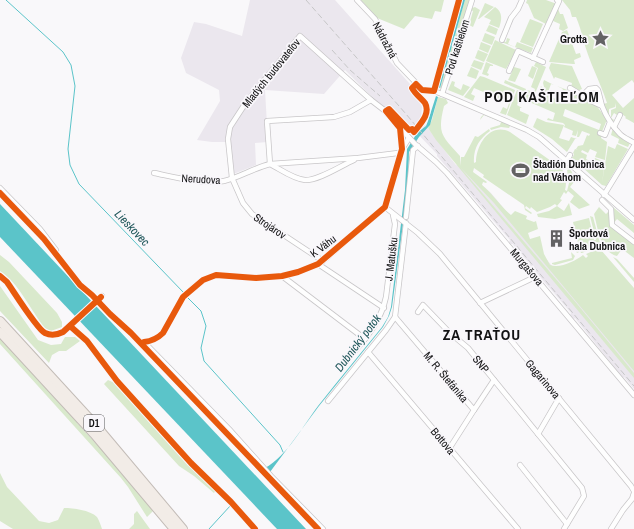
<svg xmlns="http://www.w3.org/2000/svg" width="634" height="529" viewBox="0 0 634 529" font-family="'Archivo Narrow',sans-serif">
<rect width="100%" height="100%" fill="#f9f8fa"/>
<polygon fill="#ebe7ee" points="250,0 335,0 418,93 422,107 421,119 452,160 456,165 461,166 491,193 634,364 634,389 624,377 623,378 575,318 574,319 570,315 571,313 555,294 527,263 527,261 519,251 517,251 513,244 511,244 509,242 510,240 437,156 437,154 412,128 409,129 390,108 388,107 387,109 377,102 345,70 324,94 265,90 268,142 255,143 256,165 231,175 227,142 212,142 197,140 220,101 219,90 186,73 181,58 194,22 206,24 242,36"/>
<g fill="#d9e9cc" fill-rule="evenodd">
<polygon points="361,0 444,0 441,12 435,11 432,19 415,16 404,29 377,18"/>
<polygon points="465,0 470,0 442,89 440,88"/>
<polygon points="527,0 546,0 557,4 546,24 534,18 528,4 526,3"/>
<path d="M562,0H634V83L632,80L612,95L623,108L634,98V123L625,118L626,117L619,112L617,115L614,113L611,118L614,120L612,123L609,119L611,117V110L616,108L615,103V107L609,109V117L603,104L607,103C600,81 588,60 583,38C581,31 579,24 576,17H572L570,10Z"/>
<polygon points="485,3 494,7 479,19 478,19"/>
<polygon points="557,6 560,14 563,14 568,28 563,31 559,29 560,24 553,21 551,26 549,25"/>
<polygon points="475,7 480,10 473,27 469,25 473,11 471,10 472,8"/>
<path d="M495,7C503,12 502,20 499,28L489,24L491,20L484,17Z"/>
<polygon points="530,19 543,24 533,47 520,42"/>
<polygon points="489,25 498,29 496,35 486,31"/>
<polygon points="567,30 576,54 580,53 581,57 574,60 575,64 573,64 549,62 562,32"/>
<polygon points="485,33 495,37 492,45 482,41"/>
<polygon points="507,38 510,39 508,44 515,47 517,42 533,48 531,53 501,42 502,41 506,42"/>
<polygon points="495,40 516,50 516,52 513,60 511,60 506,69 486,61"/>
<polygon points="481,42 491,46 488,53 479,49"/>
<polygon points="478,50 488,54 484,62 475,58"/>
<polygon points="474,60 484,63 481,70 471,66"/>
<polygon points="486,62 493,65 493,66 490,66 487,73 489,74 488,76 482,74"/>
<polygon points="536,62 546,67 534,96 526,92 527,90 534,92 535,89 531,87 538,68 534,66"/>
<polygon points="551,63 572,66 582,89 577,91 571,87 572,83 555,77 554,79 549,68"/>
<polygon points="532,66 537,68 533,79 528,76"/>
<polygon points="471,67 479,71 476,79 467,76"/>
<polygon points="514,67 521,69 515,82 508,80 512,72 511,71"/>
<polygon points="480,76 484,77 515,90 506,115 500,113 503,107 507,109 509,103 474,88 471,94 475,96 473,101 464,97"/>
<polygon points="505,80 526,89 525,92 504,83"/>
<path d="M544,80L554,85L551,84L547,95L558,100L563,89L557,86L575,93L596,105L608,121L606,122L601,134H602L601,138L607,142L605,160L595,157L597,152L590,149L588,153L582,150L581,152L587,155L586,159L592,162L595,158L605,162L602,183L608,146L615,149L617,144L628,149L606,186L602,185L571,157H573L574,154L573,153L575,149L578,150L576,149L578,146L583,145L587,135L589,136L590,134L582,131L579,137H577L578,130L576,136L572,135L573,131L564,127L565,125L563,123L547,120L548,118L553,120L555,113L520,98L517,105L522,108H520V111L529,115L526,124L507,115L517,90L555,106L537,98L541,86L546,94L543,83ZM565,109L601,124L599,130L563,116Z"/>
<polygon points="452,81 455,82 454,86 461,90 463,84 470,87 463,96 448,90"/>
<polygon points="594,89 599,102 589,97 589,91"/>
<path d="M438,97L446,99L448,103L444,106C437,134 442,136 460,156V166L461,157H464L475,136L478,137L489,129L490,131C479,139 473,149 474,163L476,162C476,145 490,122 510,132L561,168C566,174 567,182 565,190L567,191L569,183L567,170H568L567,166L572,172V173L574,176L571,179L574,182L570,187L590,205L579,209L570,202L574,196L568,191L566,194L564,192L560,199L562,200L557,206L564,211L569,203L572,215L555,219L538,217L537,214L549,211L557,206L555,204L550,207L537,212L531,207L530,209L526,206L525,208L532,213L531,214L525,210L524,205L483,177L484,175L474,168L473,172L487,182L486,183L483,182L482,185C493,194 500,206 511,215L515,211L527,216L526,219L534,222L536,221L538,229L528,233L530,239L540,236L544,254L550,265C560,269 575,261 583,255L586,258L588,256L586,254L600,248L602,249L601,250L634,288V371L494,203L460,167L573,299L634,373V378L436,140L428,128L432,120Z"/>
<polygon points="484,114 510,124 510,126 509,128 501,127 491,130 490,128 500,125 501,122 484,115 480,120 481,117"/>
<polygon points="537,118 546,122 564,125 559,138 569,141 571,137 577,139 575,139 567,152 552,139 533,127"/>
<polygon points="613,128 630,143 628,147 618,143 619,139 611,135"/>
<path d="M599,207L606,214L611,209L610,226L634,244V258L622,249L617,256C600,252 598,228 594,214Z"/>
<polygon points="613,207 634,225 634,233 617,219 613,224"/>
<polygon points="590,216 593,217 600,243 598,246 582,253 581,253 579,248 579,252 577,253 574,248 579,247 573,222 589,218 594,240 596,240"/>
<polygon points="571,252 575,256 573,260 555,265 552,264 552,263 572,258"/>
<path d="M0,255L9,262L57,313L62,322V327L51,331L45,328C31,311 19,283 0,271Z"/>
<polygon points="613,257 617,259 634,278 634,282"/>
<polygon points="0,286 38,340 51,345 61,344 65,337 75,337 80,341 66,351 59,351 52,355 49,363 0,311"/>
<polygon points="0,338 78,422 77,423 112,461 153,511 147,517 128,487 121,478 0,344"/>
<polygon points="108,380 119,385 181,453 186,463 191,465 216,490 214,493 194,476 179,466 104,384"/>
<path d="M0,473L7,487L39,521L49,523L58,520L64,508C73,508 90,510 97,517C99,520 101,526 102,529H13L0,521Z"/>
<polygon points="137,511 150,529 129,529 134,524 134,514"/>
</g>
<g fill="#5bc4c9">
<polygon points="462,0 465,0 440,88 438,87"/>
<path d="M436,96L438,97L430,125L419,137L409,152L408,187L392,307L389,316L383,327L319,406L270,472L265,468C288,455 302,427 318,406C339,379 361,353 382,327L388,317L391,307L405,190L407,149L417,133L426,126L428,121Z"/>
<polygon points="0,204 306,529 277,529 0,237"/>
</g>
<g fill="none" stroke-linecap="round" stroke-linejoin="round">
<g stroke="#5bc4c9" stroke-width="1">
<polyline points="6,0 63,52 71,65 75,86 68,149 70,165 79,184 184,293"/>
<polyline points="186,296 201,311 206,326 201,348 204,361 280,445 283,452"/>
<polyline points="209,529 231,505"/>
</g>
<defs>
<g id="minor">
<polyline points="357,0 375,19 397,63 420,87 425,91 434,91 442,94 527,130 539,137 634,220"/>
<polyline points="502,40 511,18 518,9 522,0"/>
<polyline points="533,58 559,1 557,0"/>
<polyline points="509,71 518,51 543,62"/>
<path d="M570,88L591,101L602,106C606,116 612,126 620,134C624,138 630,140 634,143"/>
<polyline points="434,91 459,0"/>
<polyline points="585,93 589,89 596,88 598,90 602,106"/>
<polyline points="442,94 472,0"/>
<polyline points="614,127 620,115"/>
<polyline points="400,129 402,149"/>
<polyline points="600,133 605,135 610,122"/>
<path d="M354,160C342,165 318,181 305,180C293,179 280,169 270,164L267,121L334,117L350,112L371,100"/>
<polyline points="567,160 570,155"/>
<path d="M154,173C174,177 204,185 224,181C238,178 254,168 270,164L358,158L398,153L401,154"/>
<polyline points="0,188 40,229 56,250"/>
<polyline points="604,195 634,146"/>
<polyline points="602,200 611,209 612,225 634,242"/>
<polyline points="385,207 418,233 440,254 631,486 634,491"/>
<polyline points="406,217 413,150 418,146"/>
<polyline points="323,261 252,214 243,203 232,178 228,139 230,127 245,104 300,36 371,100 384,110 415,144 436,162 447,173 634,395"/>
<polyline points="318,264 384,308"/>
<path d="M0,276L7,282C14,292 37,329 45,333C51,336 57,335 63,332L102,296"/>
<polyline points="282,276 365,339"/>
<polyline points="480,303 535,277"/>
<polyline points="418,312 423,305 450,333 468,348 582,488 584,496 564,529"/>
<polyline points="395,317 474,410 494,380"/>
<polyline points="70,326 87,341 117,381 191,463 231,502 255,529"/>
<path d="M144,342C152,341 157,339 163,333L183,297L196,285L207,278L216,275L256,278L282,276L298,272L323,261L385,207L402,149L409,138"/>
<polyline points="144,342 229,429 271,476 323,529"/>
<path d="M354,352C369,335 381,320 386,297L395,224L393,215"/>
<polyline points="368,352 518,529"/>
<polyline points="328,401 386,330 395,317 406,223"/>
<polyline points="538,434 559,398"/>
<polyline points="449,449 474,410"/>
<polyline points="520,465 567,524"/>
<polyline points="611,529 623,510 632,499 634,493"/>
</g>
<g id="motorway">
<polyline points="0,321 99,429 183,529"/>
<polyline points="0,332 94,434 174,529"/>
</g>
</defs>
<use href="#minor" stroke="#c8c6c8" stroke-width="6"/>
<use href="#motorway" stroke="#c3bcb7" stroke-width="10"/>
<use href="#minor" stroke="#fefefe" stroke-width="4.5"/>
<use href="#motorway" stroke="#f2ece7" stroke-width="8"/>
<g stroke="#c6c6c7" stroke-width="1" stroke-dasharray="6 3" stroke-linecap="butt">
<polyline points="306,0 406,114 634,386"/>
<polyline points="332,50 350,70 380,96"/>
</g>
<defs>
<g id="cycleway">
<polyline points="0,193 44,239 80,285 92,295 110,314 131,333 318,529"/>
<path d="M0,276L7,282C14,292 37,329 45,333C51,336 57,335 63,332L101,297"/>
<polyline points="70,326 87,341 117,381 191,463 231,502 255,529"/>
<path d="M144,342C152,341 157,339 163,333L183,297L203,280L216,275L256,278L282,276L298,272L318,264L385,207L402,149L400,128L386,111L389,109L409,130L412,129L414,132C420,124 431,114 425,103C421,98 415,94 412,88L416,84L422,90L434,91L459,0"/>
</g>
</defs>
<use href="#cycleway" stroke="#f9f7fb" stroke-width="8"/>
<use href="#cycleway" stroke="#e8590c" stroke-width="6"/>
</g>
<defs>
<symbol id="sight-bare" viewBox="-9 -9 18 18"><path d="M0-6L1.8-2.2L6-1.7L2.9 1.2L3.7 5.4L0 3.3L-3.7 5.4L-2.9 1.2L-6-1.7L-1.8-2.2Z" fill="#636264" stroke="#f9f7fb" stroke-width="2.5" paint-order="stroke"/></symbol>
<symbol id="stadium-bare" viewBox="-9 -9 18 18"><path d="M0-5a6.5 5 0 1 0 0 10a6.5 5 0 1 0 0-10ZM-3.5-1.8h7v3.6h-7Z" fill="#636264" stroke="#f9f7fb" stroke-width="2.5" paint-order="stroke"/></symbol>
<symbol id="building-bare" viewBox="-9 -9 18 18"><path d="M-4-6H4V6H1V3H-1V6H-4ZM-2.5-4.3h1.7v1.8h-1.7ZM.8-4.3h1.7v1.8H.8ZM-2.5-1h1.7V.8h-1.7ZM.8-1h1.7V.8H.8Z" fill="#636264" stroke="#f9f7fb" stroke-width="2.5" paint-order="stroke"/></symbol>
</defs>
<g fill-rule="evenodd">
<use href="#sight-bare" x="588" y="26" width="25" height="25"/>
<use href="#stadium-bare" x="508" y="158" width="25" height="25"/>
<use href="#building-bare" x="544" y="226" width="25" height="25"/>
</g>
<g text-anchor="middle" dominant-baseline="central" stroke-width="3.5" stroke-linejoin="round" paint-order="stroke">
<rect fill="#f9f7fb" stroke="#575759" stroke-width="1" x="84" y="415" width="20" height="16" rx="3"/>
<g font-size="10" font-weight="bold" fill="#121213">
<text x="94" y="423">D1</text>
</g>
<g font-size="11" font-weight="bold" fill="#121213" stroke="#f9f7fb" text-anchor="start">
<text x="587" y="39" text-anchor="end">Grotta</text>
<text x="533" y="164">Štadión Dubnica<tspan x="533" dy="13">nad Váhom</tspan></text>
<text x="569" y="233">Športová<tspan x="569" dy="13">hala Dubnica</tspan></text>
</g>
<g font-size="11" fill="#121213" stroke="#f9f7fb">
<text transform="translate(385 40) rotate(62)">Nádražná</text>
<text transform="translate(457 47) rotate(-72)">Pod kaštieľom</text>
<text transform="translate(271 73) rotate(-51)">Mladých budovateľov</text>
<text transform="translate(201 179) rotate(3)">Nerudova</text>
<text transform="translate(270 226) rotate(34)">Strojárov</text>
<text transform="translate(323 246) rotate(-37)">K Váhu</text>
<text transform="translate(391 259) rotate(-83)">J. Matušku</text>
<text transform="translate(527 267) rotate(50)">Murgašova</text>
<text transform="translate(481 364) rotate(51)">SNP</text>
<text transform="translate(446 377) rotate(50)">M. R. Štefánika</text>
<text transform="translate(543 379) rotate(50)">Gagarinova</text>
<text transform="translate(443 441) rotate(50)">Bottova</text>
</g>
<g font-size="12" font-style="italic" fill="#21585b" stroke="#f9f7fb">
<text transform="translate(132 228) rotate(46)">Lieskovec</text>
<text transform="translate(358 343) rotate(-53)">Dubnický potok</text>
</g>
<g font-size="15" font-weight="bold" letter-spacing="1" fill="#121213" stroke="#f9f7fb">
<text x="542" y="96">POD KAŠTIEĽOM</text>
<text x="482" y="334">ZA TRAŤOU</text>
</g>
</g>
</svg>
